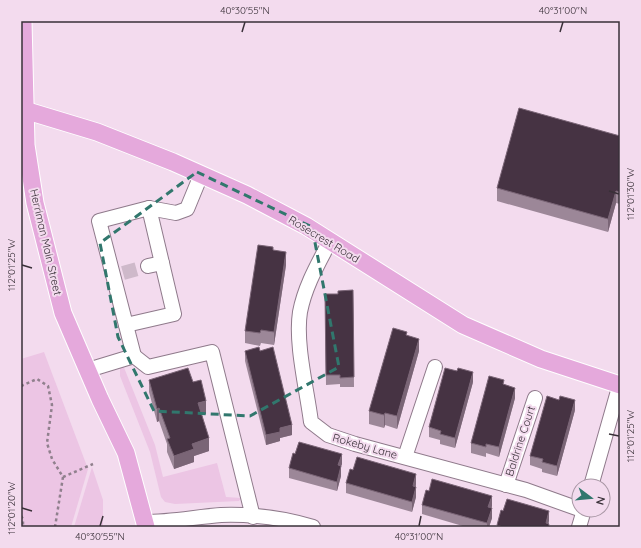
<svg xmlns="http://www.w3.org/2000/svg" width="641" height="548" viewBox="0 0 641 548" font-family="Quicksand,sans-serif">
<rect width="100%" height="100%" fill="#f3dbee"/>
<g fill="#ecc5e4">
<polygon points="44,352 88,469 71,527 21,527 21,359"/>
<polygon points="123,365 155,445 163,477 217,463 226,497 241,498 239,501 175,504 165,502 161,497 150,452 120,376 120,367"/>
<polygon points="92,467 103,500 103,527 74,527"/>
</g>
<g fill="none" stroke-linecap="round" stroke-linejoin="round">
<polyline stroke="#ceb9ca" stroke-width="14" stroke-dasharray="14 7" stroke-linecap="butt" points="123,273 148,266"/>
<defs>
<g id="minor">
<path d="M330,241C318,264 305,286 300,312C295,343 307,390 311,422L328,435L355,444L526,490L579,509"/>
<polyline points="148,266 162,263"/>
<polyline points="126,325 174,314 149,208"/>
<polyline points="134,356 99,221 149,208 176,213 187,209 201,175"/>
<polyline points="88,370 134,356 148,367 212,352 253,517"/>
<polyline points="405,457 435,367"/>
<polyline points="506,485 535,398"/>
<polyline points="591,486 620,384"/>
<path d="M144,522C171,522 195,517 221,515C252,514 284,518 313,527"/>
<polyline points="579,527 584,510"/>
</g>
<g id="major">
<polyline points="23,21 26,145 35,203 63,313 100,399 126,453 146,527"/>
<polyline points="21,109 97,132 173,162 247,195 306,226 463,325 541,359 620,385"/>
</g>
</defs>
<use href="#minor" stroke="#8f7a8b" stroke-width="16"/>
<use href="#major" stroke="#fff" stroke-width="19"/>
<g stroke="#90808d" stroke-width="2.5" stroke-dasharray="3 3" stroke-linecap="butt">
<polyline points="21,386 37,379 48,386 52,405 47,443 52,459 63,477 55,527"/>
<polyline points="63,477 93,464"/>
<polyline points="21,516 23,519 23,527"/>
</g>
<use href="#minor" stroke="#fff" stroke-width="14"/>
<use href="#major" stroke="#e5a9dc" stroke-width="17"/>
</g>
<g fill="#9c8798">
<polygon points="620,136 620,204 616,203 608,232 497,201 497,188"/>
<polygon points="273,250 286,265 274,345 261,343 260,346 245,343 245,331"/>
<polygon points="353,290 354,387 340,387 340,384 326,385 325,294 338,294"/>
<polygon points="407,335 419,351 397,429 385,425 384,428 369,424 369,411"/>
<polygon points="245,351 260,351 292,435 280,438 280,441 266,445 245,361"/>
<polygon points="149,380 206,414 202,415 209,451 194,456 194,462 174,469 167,452 167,444 159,421 157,422 149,392"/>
<polygon points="473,382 455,448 440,444 440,440 429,437 429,427"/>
<polygon points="504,385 515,398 499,457 486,453 486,457 471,453 471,443"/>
<polygon points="575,410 557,476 542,472 542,469 530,465 530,456"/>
<polygon points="342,464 341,466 341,476 337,491 289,478 289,468"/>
<polygon points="346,483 416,484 416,497 412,512 346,493"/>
<polygon points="422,505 492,506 491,508 492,518 489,527 466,527 422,514"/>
</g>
<g fill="#7a6576">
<polygon points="616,191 616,203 608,232 608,219"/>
<polygon points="286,252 286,265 274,345 274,332"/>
<polygon points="419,339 419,351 397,429 397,416"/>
<polygon points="473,372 473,382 455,448 455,438"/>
<polygon points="515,388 515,398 499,457 499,447"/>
<polygon points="575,400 575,410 557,476 557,466"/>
<polygon points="206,401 206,414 198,416 198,403"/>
<polygon points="159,408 159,421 157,422 157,409"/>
<polygon points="385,413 385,425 384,428 384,415"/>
<polygon points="292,425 292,435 280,438 280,441 266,445 266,435 280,428"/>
<polygon points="209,438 209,451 194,456 194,462 174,469 174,456 192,444"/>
<polygon points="342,454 342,464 338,475 338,465"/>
<polygon points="341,466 341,476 337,491 337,482"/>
<polygon points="416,474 416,484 413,496 413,486"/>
<polygon points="416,487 416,497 412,512 412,502"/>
<polygon points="492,496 492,506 488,517 488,507"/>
<polygon points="492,508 492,518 489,527 487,527 487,523"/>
<polygon points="549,511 549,521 548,527 546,523"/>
</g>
<g fill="#463343" stroke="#7a6576">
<polygon points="519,108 620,136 620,192 616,191 608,219 497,188"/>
<polygon points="258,245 273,247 273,250 286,252 274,332 261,330 260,333 245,331"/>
<polygon points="353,290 354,377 340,378 340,375 326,375 325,294 338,294 338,291"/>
<polygon points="393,328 407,332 406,335 419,339 397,416 385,413 384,415 369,411"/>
<polygon points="259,347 260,351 273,347 292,425 280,428 280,432 266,435 245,351"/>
<polygon points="188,368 193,382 201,380 206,401 198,403 209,438 192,444 194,449 174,456 167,439 170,438 159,408 157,409 149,380"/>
<polygon points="445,368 457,371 458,368 473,372 455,438 440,434 441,431 429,427"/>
<polygon points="489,376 504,380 503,384 515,388 499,447 486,444 486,447 471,443"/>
<polygon points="547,396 559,400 560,396 575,400 557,466 542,462 543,459 530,456"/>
<polygon points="299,442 342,454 338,465 341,466 337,482 289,468 293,453 295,454"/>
<polygon points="357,457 416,474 413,486 416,487 412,502 346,483 350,469 353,470"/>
<polygon points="432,479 492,496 488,507 492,508 487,523 422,505 426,490 429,491"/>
<polygon points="507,499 549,511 546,523 549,524 548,527 503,527 497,525 501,510 503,511"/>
</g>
<path fill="none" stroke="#31776d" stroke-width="3" stroke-dasharray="8 5" stroke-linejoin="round" d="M197,172L312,227L339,367L250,416L154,411L118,337L100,243Z"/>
<path fill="none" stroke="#393038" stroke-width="1.5" d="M242,32L245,22M560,32L563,22M609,191L619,194M22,265L32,268M609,434L619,436M22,508L32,511M100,526L103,516M419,526L421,516"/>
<g text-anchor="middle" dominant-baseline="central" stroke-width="4" stroke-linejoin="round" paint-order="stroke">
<g font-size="11" fill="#393038" stroke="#f3dbee">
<text transform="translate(324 239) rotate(31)">Rosecrest Road</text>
<text transform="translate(46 242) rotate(77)">Herriman Main Street</text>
<text transform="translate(520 441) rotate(-72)">Baldrine Court</text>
<text transform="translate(365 446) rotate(16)">Rokeby Lane</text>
</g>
</g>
<rect width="641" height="548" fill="none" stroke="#f3dbee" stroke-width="44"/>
<g transform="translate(591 498) rotate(106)"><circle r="19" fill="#f3dbee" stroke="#a997a5"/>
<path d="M0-3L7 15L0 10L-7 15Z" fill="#31776d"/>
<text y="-6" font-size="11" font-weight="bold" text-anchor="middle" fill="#393038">N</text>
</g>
<rect x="22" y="22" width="597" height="504" fill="none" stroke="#393038" stroke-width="1.5"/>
<g font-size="10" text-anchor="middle" fill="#393038">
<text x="245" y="14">40°30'55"N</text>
<text x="563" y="14">40°31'00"N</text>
<text transform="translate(630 194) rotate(-90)" y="4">112°01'30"W</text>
<text transform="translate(11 265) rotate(-90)" y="4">112°01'25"W</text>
<text transform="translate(630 436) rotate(-90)" y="4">112°01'25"W</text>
<text transform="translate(11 508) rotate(-90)" y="4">112°01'20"W</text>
<text x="100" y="540">40°30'55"N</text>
<text x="419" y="540">40°31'00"N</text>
</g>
</svg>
